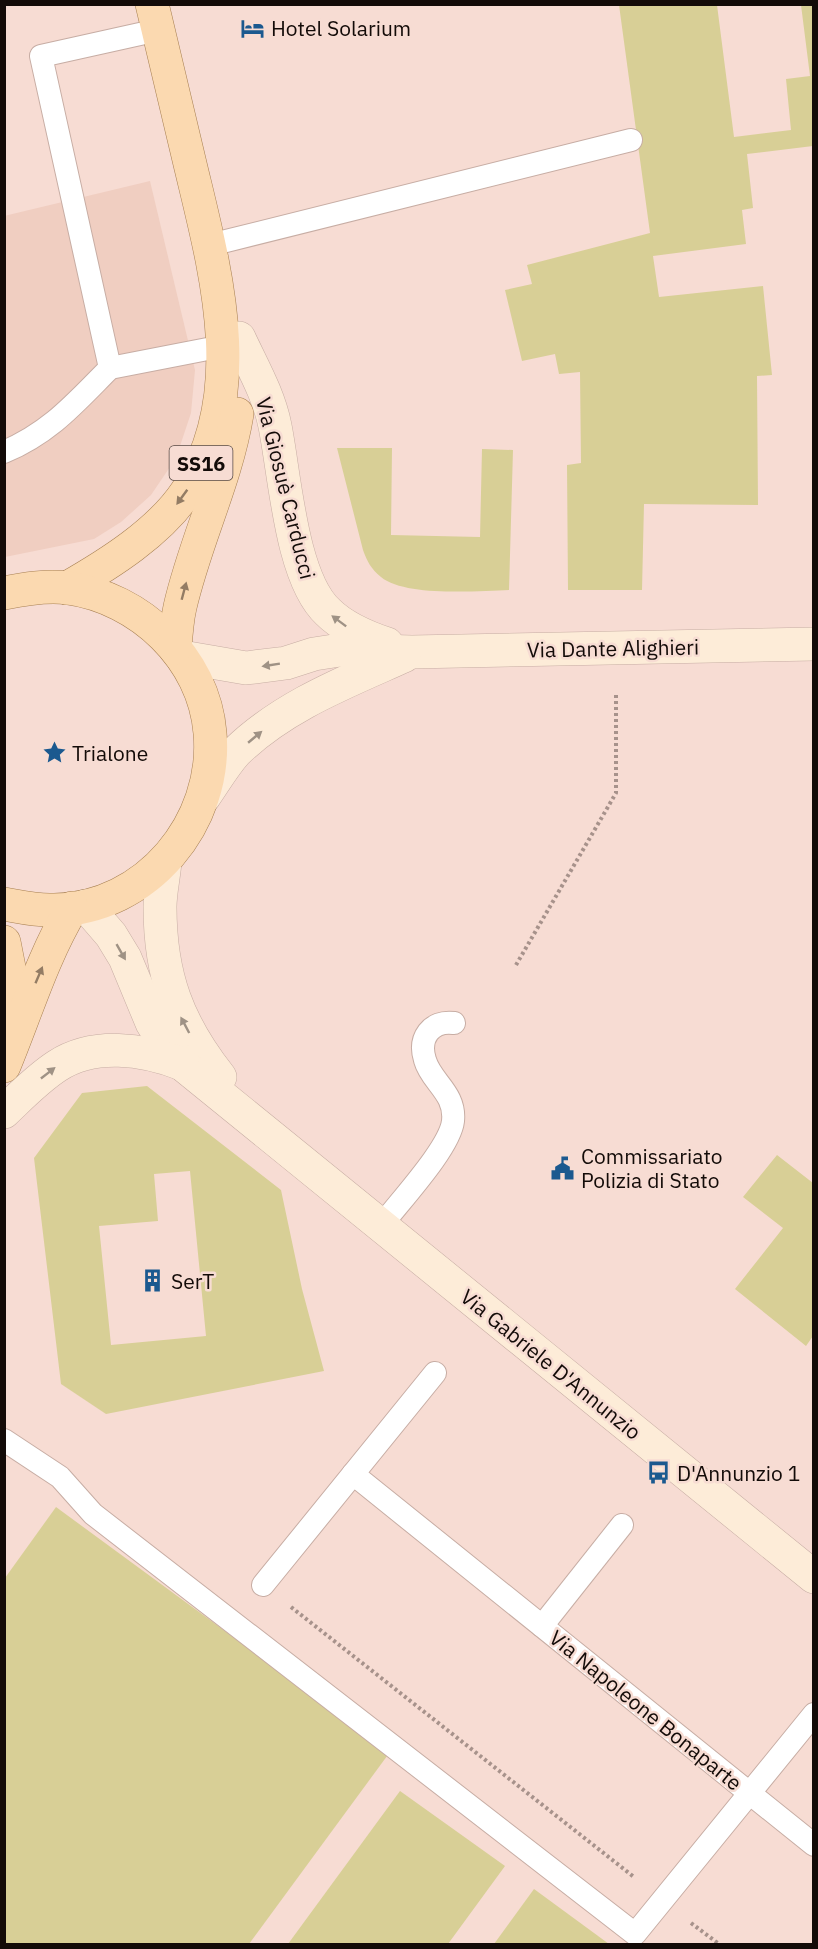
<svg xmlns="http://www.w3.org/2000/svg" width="818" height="1949" viewBox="0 0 818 1949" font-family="'IBM Plex Sans',sans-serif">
<rect width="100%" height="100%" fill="#f7dcd3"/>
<polygon fill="#f0cec1" points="150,181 195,370 191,413 176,458 151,495 121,522 94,539 5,557 4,216"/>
<g fill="#d8cf96" fill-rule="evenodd">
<polygon points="619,5 717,5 734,137 791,130 786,79 810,76 801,5 812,5 813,146 747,154 753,208 742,210 746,244 653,256 659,297 763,286 772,375 757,376 758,505 644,504 642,590 568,590 567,465 581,463 580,372 559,374 555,354 522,361 505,290 532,284 527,265 650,233"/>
<path d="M337,448H392L391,535L480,537L482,449L513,450L509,590C478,591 405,597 381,577C371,569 367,561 363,550Z"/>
<path d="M147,1086L281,1190L302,1289L324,1371L106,1414L61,1384L34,1158L82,1093ZM190,1171L206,1336L111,1345L99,1226L158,1221L154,1174Z"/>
<polygon points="777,1155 813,1183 813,1336 806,1346 735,1289 783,1228 743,1197"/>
<polygon points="56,1507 390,1752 249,1944 5,1944 5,1578"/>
<polygon points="400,1791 505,1866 448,1944 288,1944"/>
<polygon points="534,1889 609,1944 494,1944"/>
</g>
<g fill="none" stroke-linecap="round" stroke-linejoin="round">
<defs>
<g id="lane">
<polyline points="210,245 631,140"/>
<polyline points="110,368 223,346"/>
<path d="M4,452C51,432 75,403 110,368L41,56L158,30"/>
<path d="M381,1226C399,1202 450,1148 453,1121C456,1093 431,1082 425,1060C418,1038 431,1020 454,1023"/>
<polyline points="4,1440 60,1477 93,1514 635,1934 814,1714"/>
<polyline points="353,1474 814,1845"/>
<polyline points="263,1585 435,1373"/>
<polyline points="542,1626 622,1525"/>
</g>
<g id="secondary">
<path d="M239,338C252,366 269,395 275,426C285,476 291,578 328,612C344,628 366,637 387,644"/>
<polyline points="182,657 246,668 286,663 314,654 340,650 412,652 814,644"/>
<path d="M204,797C214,783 224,765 236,752C283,706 346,682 404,656"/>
<path d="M165,861C164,876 160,892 160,907C160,976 178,1024 220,1077"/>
<polyline points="86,906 111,935 125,958 152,1023 163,1041 182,1064 814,1577"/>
<path d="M4,1112C21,1096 37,1079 57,1066C94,1042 143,1049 182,1064"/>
</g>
<g id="primary">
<path d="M67,588C109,564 160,532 187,491C250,394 216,272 191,168C178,114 165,59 152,4"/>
<path d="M4,593C24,589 47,585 68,588C140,598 204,658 210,733C218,822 147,909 54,910C37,911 21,907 4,904"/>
<path d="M175,648C176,634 177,620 180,607C195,541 226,481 237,414"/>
<polyline points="4,942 12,983 12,1026"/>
<path d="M4,1066C26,1013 42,958 72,908"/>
</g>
</defs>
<use href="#lane" stroke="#c7ada4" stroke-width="24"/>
<use href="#secondary" stroke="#c7ada4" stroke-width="34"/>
<use href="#primary" stroke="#a88153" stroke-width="34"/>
<g stroke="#a7928b" stroke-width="4" stroke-dasharray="3 3" stroke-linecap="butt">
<polyline points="516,965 616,793 616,695"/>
<polyline points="291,1607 634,1877"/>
<polyline points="691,1923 719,1944"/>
</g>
<use href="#lane" stroke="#fff" stroke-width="22"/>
<use href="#secondary" stroke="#fdecd8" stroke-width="33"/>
<use href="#primary" stroke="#fbd9b0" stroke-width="33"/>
</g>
<defs><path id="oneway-solid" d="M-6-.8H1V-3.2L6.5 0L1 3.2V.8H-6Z" transform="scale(1.5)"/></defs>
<g fill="#937c64">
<use href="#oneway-solid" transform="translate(182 497) rotate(126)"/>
<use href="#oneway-solid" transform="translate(184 591) rotate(-75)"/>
<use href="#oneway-solid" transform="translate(39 975) rotate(-67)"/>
</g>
<g fill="#9f9285">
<use href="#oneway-solid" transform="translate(339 621) rotate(-143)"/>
<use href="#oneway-solid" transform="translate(271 665) rotate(171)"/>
<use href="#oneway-solid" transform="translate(255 737) rotate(-40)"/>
<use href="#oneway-solid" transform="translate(121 952) rotate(60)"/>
<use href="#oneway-solid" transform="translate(185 1025) rotate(-118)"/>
<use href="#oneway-solid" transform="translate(48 1073) rotate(-38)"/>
</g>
<defs>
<symbol id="hotel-bare" viewBox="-9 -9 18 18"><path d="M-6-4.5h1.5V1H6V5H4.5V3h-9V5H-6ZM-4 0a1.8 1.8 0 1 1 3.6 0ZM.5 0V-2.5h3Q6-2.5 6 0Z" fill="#1b598f" stroke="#f7dcd3" stroke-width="2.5" paint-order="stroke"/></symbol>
<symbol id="sight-bare" viewBox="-9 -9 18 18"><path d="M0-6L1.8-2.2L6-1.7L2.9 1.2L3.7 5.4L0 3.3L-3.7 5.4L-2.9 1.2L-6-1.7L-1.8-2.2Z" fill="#1b598f" stroke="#f7dcd3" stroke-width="2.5" paint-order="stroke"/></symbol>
<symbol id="civic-bare" viewBox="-9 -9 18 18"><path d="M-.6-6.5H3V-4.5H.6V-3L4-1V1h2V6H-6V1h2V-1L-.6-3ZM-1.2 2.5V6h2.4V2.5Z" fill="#1b598f" stroke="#f7dcd3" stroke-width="2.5" paint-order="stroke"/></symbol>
<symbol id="building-bare" viewBox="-9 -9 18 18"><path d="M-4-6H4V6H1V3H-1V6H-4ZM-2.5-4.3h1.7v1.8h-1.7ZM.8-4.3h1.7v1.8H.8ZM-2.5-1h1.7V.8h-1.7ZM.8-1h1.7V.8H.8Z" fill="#1b598f" stroke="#f7dcd3" stroke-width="2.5" paint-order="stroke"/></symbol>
<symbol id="bus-bare" viewBox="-9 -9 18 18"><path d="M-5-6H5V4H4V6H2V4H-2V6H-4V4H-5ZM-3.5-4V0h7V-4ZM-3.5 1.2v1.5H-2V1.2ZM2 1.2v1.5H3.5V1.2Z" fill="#1b598f" stroke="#f7dcd3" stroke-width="2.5" paint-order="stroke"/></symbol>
</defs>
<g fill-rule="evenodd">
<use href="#hotel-bare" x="236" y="12" width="33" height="33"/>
<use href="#sight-bare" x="38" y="736" width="33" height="33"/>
<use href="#civic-bare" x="546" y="1152" width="33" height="33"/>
<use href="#building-bare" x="136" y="1264" width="33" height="33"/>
<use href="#bus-bare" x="642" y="1456" width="33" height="33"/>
</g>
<g text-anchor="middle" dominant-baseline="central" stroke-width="5" stroke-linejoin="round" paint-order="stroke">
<rect fill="#f7dcd3" stroke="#574a45" stroke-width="1.5" x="169.5" y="446" width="63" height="34" rx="4.5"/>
<g font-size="20" font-weight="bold" fill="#130b08">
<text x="201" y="463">SS16</text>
</g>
<g font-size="21" fill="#130b08" stroke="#f7dcd3" text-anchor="start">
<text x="271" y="28">Hotel Solarium</text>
<text x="72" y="753">Trialone</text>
<text x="581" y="1156">Commissariato<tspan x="581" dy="24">Polizia di Stato</tspan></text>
<text x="171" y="1281">SerT</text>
<text x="677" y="1473">D'Annunzio 1</text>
</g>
<g font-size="21" fill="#130b08" stroke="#f7dcd3">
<text transform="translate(286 488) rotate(76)">Via Giosuè Carducci</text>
<text transform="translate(613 648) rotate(-1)">Via Dante Alighieri</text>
<text transform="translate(551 1364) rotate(39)">Via Gabriele D'Annunzio</text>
<text transform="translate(646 1710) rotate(39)">Via Napoleone Bonaparte</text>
</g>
</g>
<rect width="818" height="1949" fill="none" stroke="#130b08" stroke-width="12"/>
</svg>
